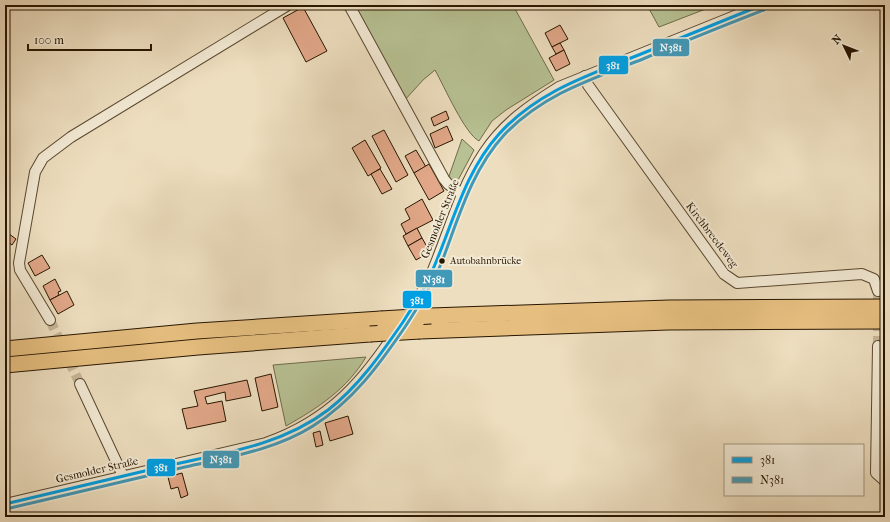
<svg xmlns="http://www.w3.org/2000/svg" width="890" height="522" viewBox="0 0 890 522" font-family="'IM FELL French Canon',serif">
<rect width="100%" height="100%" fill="#eddebf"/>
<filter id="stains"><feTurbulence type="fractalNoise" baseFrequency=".005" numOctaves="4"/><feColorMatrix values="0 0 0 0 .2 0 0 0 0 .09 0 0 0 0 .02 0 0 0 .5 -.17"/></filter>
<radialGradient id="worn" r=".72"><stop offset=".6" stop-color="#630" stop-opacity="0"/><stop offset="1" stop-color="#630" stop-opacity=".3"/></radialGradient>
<g fill="#b7c193" stroke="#706c4a">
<path d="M352,5H517L514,7L554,80L506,110L492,121L479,141C465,134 444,86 435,70L423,80L404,101Z"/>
<polygon points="647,5 716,5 659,27"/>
<polygon points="462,139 474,150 457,182 448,179"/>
<polygon points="882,336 885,336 885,397 882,398"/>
<path d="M366,357C347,389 318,408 286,426L273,365Z"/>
</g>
<g fill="#e2a889" stroke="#281601">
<polygon points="303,7 327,51 306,62 283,18"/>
<polygon points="560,25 568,39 552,47 545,33"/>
<polygon points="560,43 564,50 556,54 552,47"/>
<polygon points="564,50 570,64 556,71 549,58"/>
<polygon points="446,111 449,119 434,126 431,118"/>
<polygon points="447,126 453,140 435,148 430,134"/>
<polygon points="384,130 408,175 396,182 372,136"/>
<polygon points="365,140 381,168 368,176 352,148"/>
<polygon points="416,150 426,167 414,173 405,156"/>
<polygon points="429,164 444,191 429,200 414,173"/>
<polygon points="380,169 392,189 382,194 371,174"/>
<polygon points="422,199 433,220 406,234 401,224 410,219 405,209"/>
<polygon points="417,228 422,238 408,246 403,236"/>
<polygon points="5,231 16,239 12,245 5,240"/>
<polygon points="422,238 430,252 416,260 408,246"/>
<polygon points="42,255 50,268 35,276 28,263"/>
<polygon points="55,279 61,291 58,292 59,295 50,300 43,286"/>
<polygon points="67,291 74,305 58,314 50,300"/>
<polygon points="271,374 278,407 262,411 255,378"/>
<polygon points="247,380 251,396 226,401 225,392 205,397 207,404 222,401 226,421 187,429 182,409 198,406 194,391"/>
<polygon points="348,416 353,434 330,441 325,423"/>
<polygon points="320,431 323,445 316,447 313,433"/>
<polygon points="182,473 188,495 181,498 178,487 171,489 168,477"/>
</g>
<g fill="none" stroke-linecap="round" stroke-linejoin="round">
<g stroke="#c6b699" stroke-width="10" stroke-dasharray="10 5" stroke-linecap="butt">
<polyline points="50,320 80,384"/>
<polyline points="878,346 878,291"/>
</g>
<defs>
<g id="minor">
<polyline points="349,5 444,179 448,184 462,194"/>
<polyline points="585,76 588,85 724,274 737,283 862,274 874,279 878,291"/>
<polyline points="50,320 20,270 19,263 35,172 43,158 71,137 288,5"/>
<polyline points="878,346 876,473 885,481"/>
<polyline points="80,384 123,476"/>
<path d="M5,504L266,443C331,420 365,380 401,324C411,309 422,294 430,277C448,236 459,191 484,153C503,124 530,105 559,87L762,5"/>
</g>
<g id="highway">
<polyline points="431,316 669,308 885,307"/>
<polyline points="420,331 668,322 885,321"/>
<polyline points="5,349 197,331 381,319"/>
<polyline points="5,365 198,347 370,334"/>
</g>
</defs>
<use href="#minor" stroke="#594830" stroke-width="12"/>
<use href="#highway" stroke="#281601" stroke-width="17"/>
<use href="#minor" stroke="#f3ead5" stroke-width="10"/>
<use href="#highway" stroke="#e6bf80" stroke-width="15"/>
<defs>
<g id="highway-bridge">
<polyline points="381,319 431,316"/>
<polyline points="370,334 420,331"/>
</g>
</defs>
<use href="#highway-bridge" stroke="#281601" stroke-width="17" stroke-linecap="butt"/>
<use href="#highway-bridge" stroke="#e6bf80" stroke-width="15"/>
<defs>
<path id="bus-1" d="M5,504C60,491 115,478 170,465C225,453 282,445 328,410C359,386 381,354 403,322C412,307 423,293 430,276C452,228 463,174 499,134C538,91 589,75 641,54C681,38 722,21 762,5"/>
<path id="bus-2" d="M6,509C66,495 126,481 185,467C229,457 275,450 313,426C353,401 379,365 405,327C418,307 431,287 441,264C458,220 471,171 504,135C543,94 592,79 643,59C683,42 723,26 764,10"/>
</defs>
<use href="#bus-1" stroke="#f3ead5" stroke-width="6"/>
<use href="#bus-2" stroke="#f3ead5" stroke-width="6"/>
<use href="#bus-1" stroke="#009fe3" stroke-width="3"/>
<use href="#bus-2" stroke="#4299b7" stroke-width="3"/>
</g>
<circle fill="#281601" stroke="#f3ead5" stroke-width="1.5" cx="442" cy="261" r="3.5"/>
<g text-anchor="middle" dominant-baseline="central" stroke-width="4" stroke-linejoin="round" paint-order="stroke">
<g font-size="10" fill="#281601" stroke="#f3ead5" text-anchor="start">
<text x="450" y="261">Autobahnbrücke</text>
</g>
<g font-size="11" fill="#281601" stroke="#f3ead5">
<text transform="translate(440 219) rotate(-68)">Gesmolder Straße</text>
<text transform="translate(712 235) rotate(53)">Kirchbreedeweg</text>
<text transform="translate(97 470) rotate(-13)">Gesmolder Straße</text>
</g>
</g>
<g stroke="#f3ead5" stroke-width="1.5">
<rect x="652" y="38" width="38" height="19" rx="4" fill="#4299b7"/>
<rect x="598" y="55" width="31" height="20" rx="4" fill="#009fe3"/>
<rect x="415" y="269" width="38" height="19" rx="4" fill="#4299b7"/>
<rect x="402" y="290" width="30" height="19" rx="4" fill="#009fe3"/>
<rect x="202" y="450" width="38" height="19" rx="4" fill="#4299b7"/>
<rect x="146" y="458" width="30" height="19" rx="4" fill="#009fe3"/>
</g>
<g font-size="11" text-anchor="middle" font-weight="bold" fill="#fff">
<text x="671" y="51">N381</text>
<text x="613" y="69">381</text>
<text x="434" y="283">N381</text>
<text x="417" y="304">381</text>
<text x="221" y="463">N381</text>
<text x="161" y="471">381</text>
</g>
<rect width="890" height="522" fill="none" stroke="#eddebf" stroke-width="20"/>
<rect x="6" y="6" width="878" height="510" fill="none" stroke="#281601" stroke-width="2"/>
<rect x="10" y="10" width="870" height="502" fill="none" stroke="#281601"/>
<rect x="724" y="444" width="140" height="52" fill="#f3ead5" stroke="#a29580"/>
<rect x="732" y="457" width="20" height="6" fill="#009fe3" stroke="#a29580"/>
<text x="760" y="464" font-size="12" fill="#281601">381</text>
<rect x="732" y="477" width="20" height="6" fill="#4299b7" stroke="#a29580"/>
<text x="760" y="484" font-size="12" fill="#281601">N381</text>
<g transform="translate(844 46) rotate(313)" stroke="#f3ead5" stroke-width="3" paint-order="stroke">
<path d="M0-3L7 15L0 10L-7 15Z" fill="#281601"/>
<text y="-6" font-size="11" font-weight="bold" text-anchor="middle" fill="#281601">N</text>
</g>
<path d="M28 44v6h123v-6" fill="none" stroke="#281601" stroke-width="2"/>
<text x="34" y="44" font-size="12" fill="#281601" stroke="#f3ead5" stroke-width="3" paint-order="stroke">100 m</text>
<rect width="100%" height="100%" filter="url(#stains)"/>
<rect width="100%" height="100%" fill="url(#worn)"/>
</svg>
